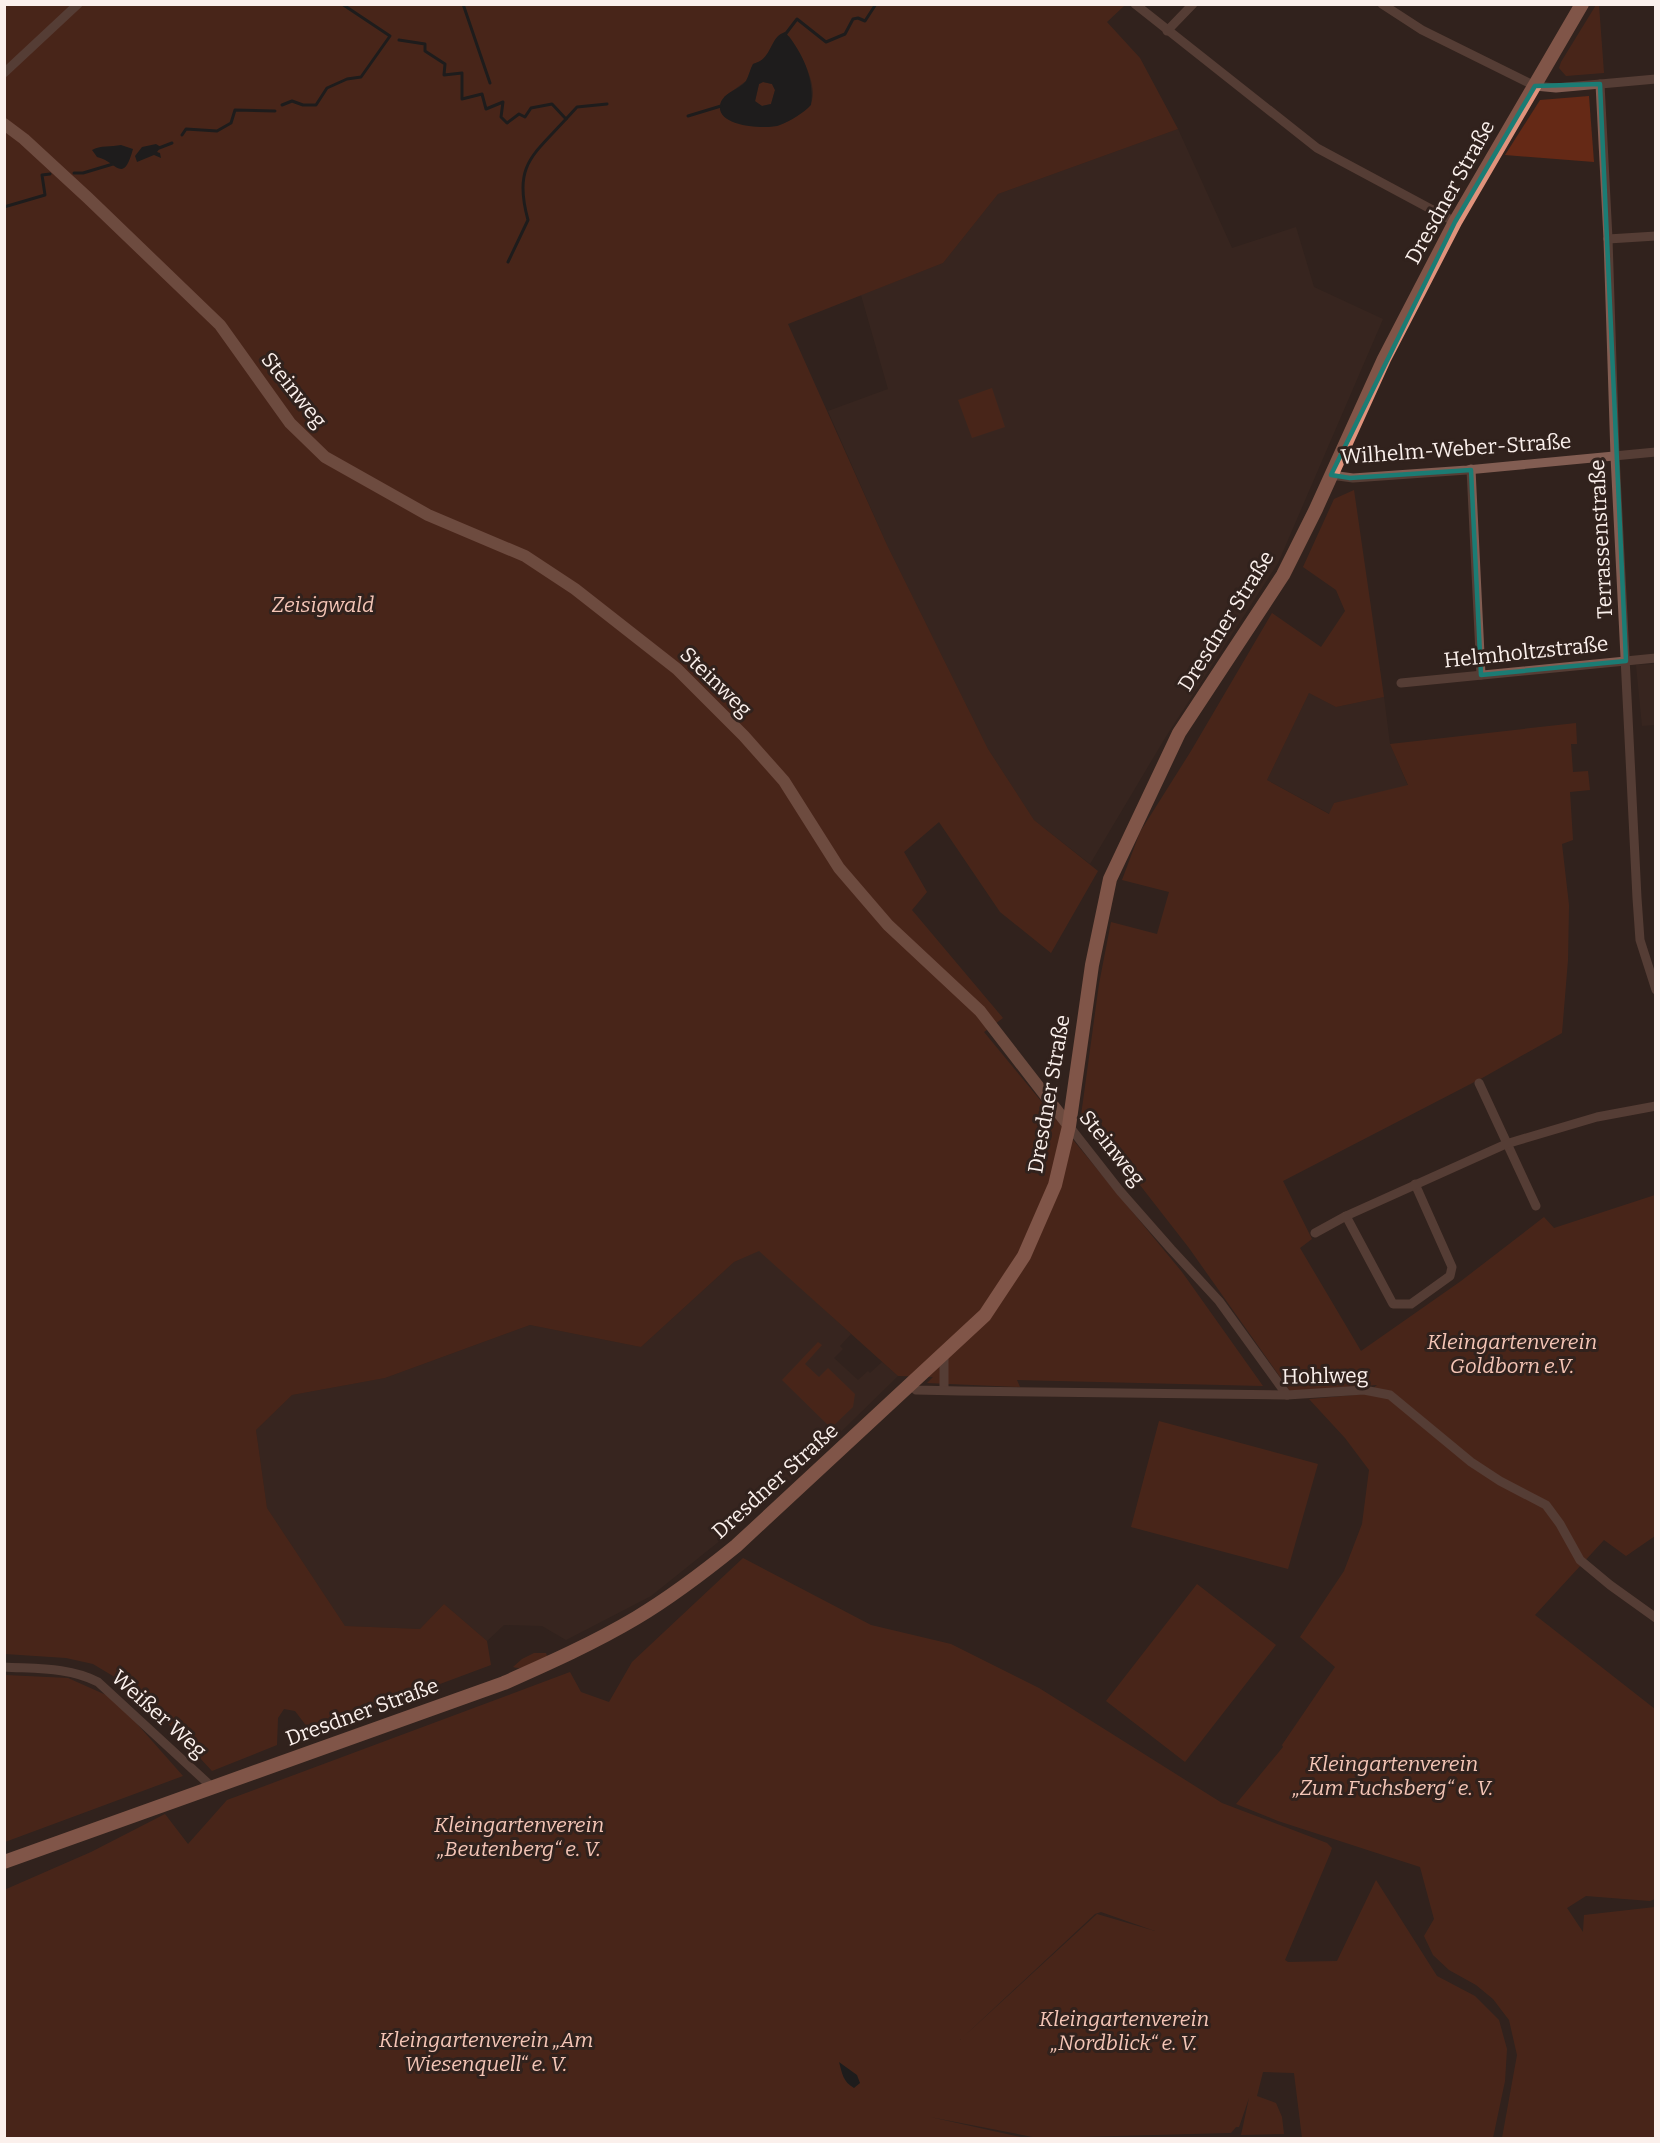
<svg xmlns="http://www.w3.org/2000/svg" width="1660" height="2143" viewBox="0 0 1660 2143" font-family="Bitter,serif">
<rect width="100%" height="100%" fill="#31221d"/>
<g fill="#3f2922">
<polygon points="1178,129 1232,248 1296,227 1314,287 1383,319 1278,563 1165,738 1090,864 1034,820 988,749 887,545 828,411 888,389 861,295 943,263 998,194"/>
<polygon points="1655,664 1655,725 1642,726 1636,665"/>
<polygon points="1309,693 1336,707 1384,697 1390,744 1408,786 1334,803 1330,814 1267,780"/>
<polygon points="760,1250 851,1334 840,1346 843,1349 834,1358 858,1380 868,1371 870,1373 882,1362 898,1376 812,1460 747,1519 651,1596 566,1640 542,1626 504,1625 487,1641 444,1604 420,1629 345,1626 267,1508 256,1430 292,1395 385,1378 530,1325 641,1347 734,1262"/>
</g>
<g fill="#652916" fill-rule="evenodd">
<path d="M1122,4L1124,6L1107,22L1140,58L1178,129L998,194L943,263L788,324L887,545L988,749L1034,820L1098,871L1051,953L1000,912L939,822L904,852L927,892L912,910L1003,1018L984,1032L1182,1272L1263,1386L1017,1380L1020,1387L927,1383L933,1377L898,1376L759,1251L734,1262L641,1347L530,1325L385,1378L292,1395L256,1430L267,1508L345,1626L420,1629L444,1604L487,1641L491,1665L311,1732L295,1711L284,1709L278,1718L277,1745L212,1771L138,1691L93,1664L66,1658L5,1654L4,5ZM789,36C799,52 822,88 809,107C806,110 802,113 798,115C780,127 774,127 753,126L724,97L746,81L753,64L765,59L776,39Z"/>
<polygon points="1596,5 1599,5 1604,73 1566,76 1559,68 1561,62"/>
<polygon points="763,82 772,84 775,90 771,104 762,106 755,102 759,84"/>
<polygon points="1589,96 1594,162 1505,155 1540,100"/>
<polygon points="992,388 1005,427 972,438 958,400"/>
<polygon points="1354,490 1384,697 1336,707 1309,693 1267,780 1329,814 1334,803 1408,785 1390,744 1576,723 1577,744 1571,744 1573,772 1588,771 1590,790 1570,792 1573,840 1562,844 1569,905 1568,960 1562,1033 1484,1077 1283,1181 1312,1239 1300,1248 1361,1351 1461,1281 1544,1217 1554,1228 1655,1195 1655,1536 1626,1556 1604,1540 1535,1615 1655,1709 1655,1899 1650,1901 1586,1896 1567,1908 1583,1932 1584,1915 1655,1907 1655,2138 1502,2138 1517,2055 1509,2020 1493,1999 1476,1985 1449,1970 1433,1955 1424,1936 1434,1919 1420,1867 1278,1821 1236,1804 1283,1747 1282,1745 1335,1667 1300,1637 1344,1571 1362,1524 1369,1470 1345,1438 1309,1399 1366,1394 1377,1385 1290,1391 1189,1248 1101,1135 1080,1123 1099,984 1111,922 1157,934 1169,892 1122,880 1140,832 1191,751 1272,613 1321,647 1345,611 1336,590 1303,567 1334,499"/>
<polygon points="818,1342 822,1345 805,1364 819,1377 828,1368 855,1394 853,1407 831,1428 782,1380"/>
<polygon points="1159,1421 1318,1464 1288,1569 1131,1527"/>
<path d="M743,1558L871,1625L951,1644L1039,1688L1222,1803L1327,1843L1332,1848L1330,1854L1285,1960L1288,1962L1337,1961L1376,1880L1437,1976L1475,1996L1499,2020L1507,2049L1505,2081L1493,2138H1302L1294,2073L1263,2072L1257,2096L1276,2103L1282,2117L1284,2134L1241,2135L1249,2098L1239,2127H1236L1231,2133L1038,2138L930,2117L1025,2138H5L4,1890L91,1852L165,1814L188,1844L227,1800L570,1672L581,1692L609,1702L632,1662ZM1101,1912L1155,1931L1097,1914L960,2040L1095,1914Z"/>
<polygon points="1197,1584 1276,1645 1185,1762 1106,1701"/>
<path d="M534,1653H546L548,1658C537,1662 524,1671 513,1667L522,1659Z"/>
<polygon points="5,1675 68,1678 115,1699 183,1776 5,1842"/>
<polygon points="1181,2137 1291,2137 1291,2138 1123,2138"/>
</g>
<g fill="#07161b" fill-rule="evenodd">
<path d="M785,32C802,51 815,79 811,105C803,113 791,121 780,125C768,130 717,127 720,106C721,93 739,90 746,81C749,76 750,69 753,64C773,59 769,37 785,32ZM763,82L772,84L775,90L771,104L762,106L755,101L759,84Z"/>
<polygon points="156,144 161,147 157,152 160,153 161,158 154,155 137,162 135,156 142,147"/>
<path d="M121,145L133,149C123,186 116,161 97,157L92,150C100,145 111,147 121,145Z"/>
<path d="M839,2062L857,2075L860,2083L854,2088C843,2082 842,2073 839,2062Z"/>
</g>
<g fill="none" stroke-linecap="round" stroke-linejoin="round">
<g stroke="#07161b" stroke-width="3">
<polyline points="463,4 490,83"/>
<polyline points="784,36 797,19 826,42 845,34 853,19 858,18 865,21 876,4"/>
<polyline points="399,40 425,44 425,51 445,64 444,75 462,73 462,99 482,94 486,109 503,102 501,117 507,123 519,114 525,117 531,108 552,104 566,119 577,107 607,104"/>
<polyline points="282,105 292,101 303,105 316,105 327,88 347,79 361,77 390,36 342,4"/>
<polyline points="688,116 721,106"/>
<polyline points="182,135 186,129 217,131 231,123 235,110 275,111"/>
<polyline points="159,148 172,143"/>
<polyline points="74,173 83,173 113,164"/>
<polyline points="4,207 45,195 42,175 50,174"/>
<path d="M508,262L528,220C513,166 532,156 566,119"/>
</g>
<g stroke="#825d52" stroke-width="9">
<polyline points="1135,4 1317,148 1455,222"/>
<polyline points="1382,4 1422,30 1535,86 1556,88 1656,79"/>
<polyline points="1167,31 1193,4"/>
<polyline points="4,73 78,4"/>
<polyline points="1600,84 1608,239 1615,456 1637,898 1640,940 1656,990"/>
<polyline points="1608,239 1656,236"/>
<polyline points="1471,469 1481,675"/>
<polyline points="1331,475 1353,478 1467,470 1656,452"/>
<polyline points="1401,683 1656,658"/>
<polyline points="1479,1083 1536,1206"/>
<polyline points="1069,1126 1120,1191 1171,1249 1219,1301 1287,1395"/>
<polyline points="1346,1216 1393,1304 1411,1304 1450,1276 1452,1267 1415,1184"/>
<polyline points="1315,1233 1346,1216 1506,1144 1597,1117 1656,1106"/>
<polyline points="944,1354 944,1390"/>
<polyline points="910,1384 916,1390 960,1391 1287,1395 1364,1390 1390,1395 1471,1462 1500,1481 1546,1505 1560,1524 1580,1560 1610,1585 1656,1618"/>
<path d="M4,1667C36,1669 69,1667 98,1682L213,1788"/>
</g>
<polyline stroke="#b77c69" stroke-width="12" points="4,124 24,139 88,198 220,325 290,423 325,457 428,515 525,556 575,589 677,669 744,736 784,781 839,868 888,925 980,1011 1069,1126"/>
<path stroke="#e0937c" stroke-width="14" d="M4,1862L504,1683C549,1663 594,1643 636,1618C671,1597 704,1572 736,1546L985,1315L1024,1256L1055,1185L1069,1126L1092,965L1110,879L1179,733L1283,575L1316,509L1384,359L1455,222L1582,4"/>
</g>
<path d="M0 0H1660V2143H0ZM1600,84L1626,661L1481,675L1471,470L1350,478L1331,475L1455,222L1535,86Z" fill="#31221d" fill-opacity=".55" fill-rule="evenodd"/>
<path fill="none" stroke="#1b7c74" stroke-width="4.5" stroke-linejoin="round" d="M1600,84L1626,661L1481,675L1471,470L1350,478L1331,475L1455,222L1535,86Z"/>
<g text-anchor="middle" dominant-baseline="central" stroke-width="6" stroke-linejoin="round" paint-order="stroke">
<g font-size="21" fill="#fbf0ec" stroke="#31221d">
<text transform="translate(1450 192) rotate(-61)">Dresdner Straße</text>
<text transform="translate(294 390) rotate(51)">Steinweg</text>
<text transform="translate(1456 449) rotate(-4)">Wilhelm-Weber-Straße</text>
<text transform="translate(1601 539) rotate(-93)">Terrassenstraße</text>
<text transform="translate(1226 621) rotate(-58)">Dresdner Straße</text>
<text transform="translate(1526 652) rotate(-6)">Helmholtzstraße</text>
<text transform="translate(716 682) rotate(44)">Steinweg</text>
<text transform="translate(1049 1094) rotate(-80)">Dresdner Straße</text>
<text transform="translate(1112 1148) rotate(51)">Steinweg</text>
<text transform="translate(1325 1376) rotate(-1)">Hohlweg</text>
<text transform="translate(775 1481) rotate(-42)">Dresdner Straße</text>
<text transform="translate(362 1712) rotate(-20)">Dresdner Straße</text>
<text transform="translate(159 1714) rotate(42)">Weißer Weg</text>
</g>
<g font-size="21" font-style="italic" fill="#f4c5b6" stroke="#31221d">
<text x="323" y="605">Zeisigwald</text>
<text x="1512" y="1342">Kleingartenverein<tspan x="1512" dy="24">Goldborn e.V.</tspan></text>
<text x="1393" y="1764">Kleingartenverein<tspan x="1393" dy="24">„Zum Fuchsberg“ e. V.</tspan></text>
<text x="519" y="1825">Kleingartenverein<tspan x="519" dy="24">„Beutenberg“ e. V.</tspan></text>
<text x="1124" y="2019">Kleingartenverein<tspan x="1124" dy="24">„Nordblick“ e. V.</tspan></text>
<text x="486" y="2040">Kleingartenverein „Am<tspan x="486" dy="24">Wiesenquell“ e. V.</tspan></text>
</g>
</g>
<rect width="1660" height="2143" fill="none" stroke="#fbf0ec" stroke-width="12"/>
</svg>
